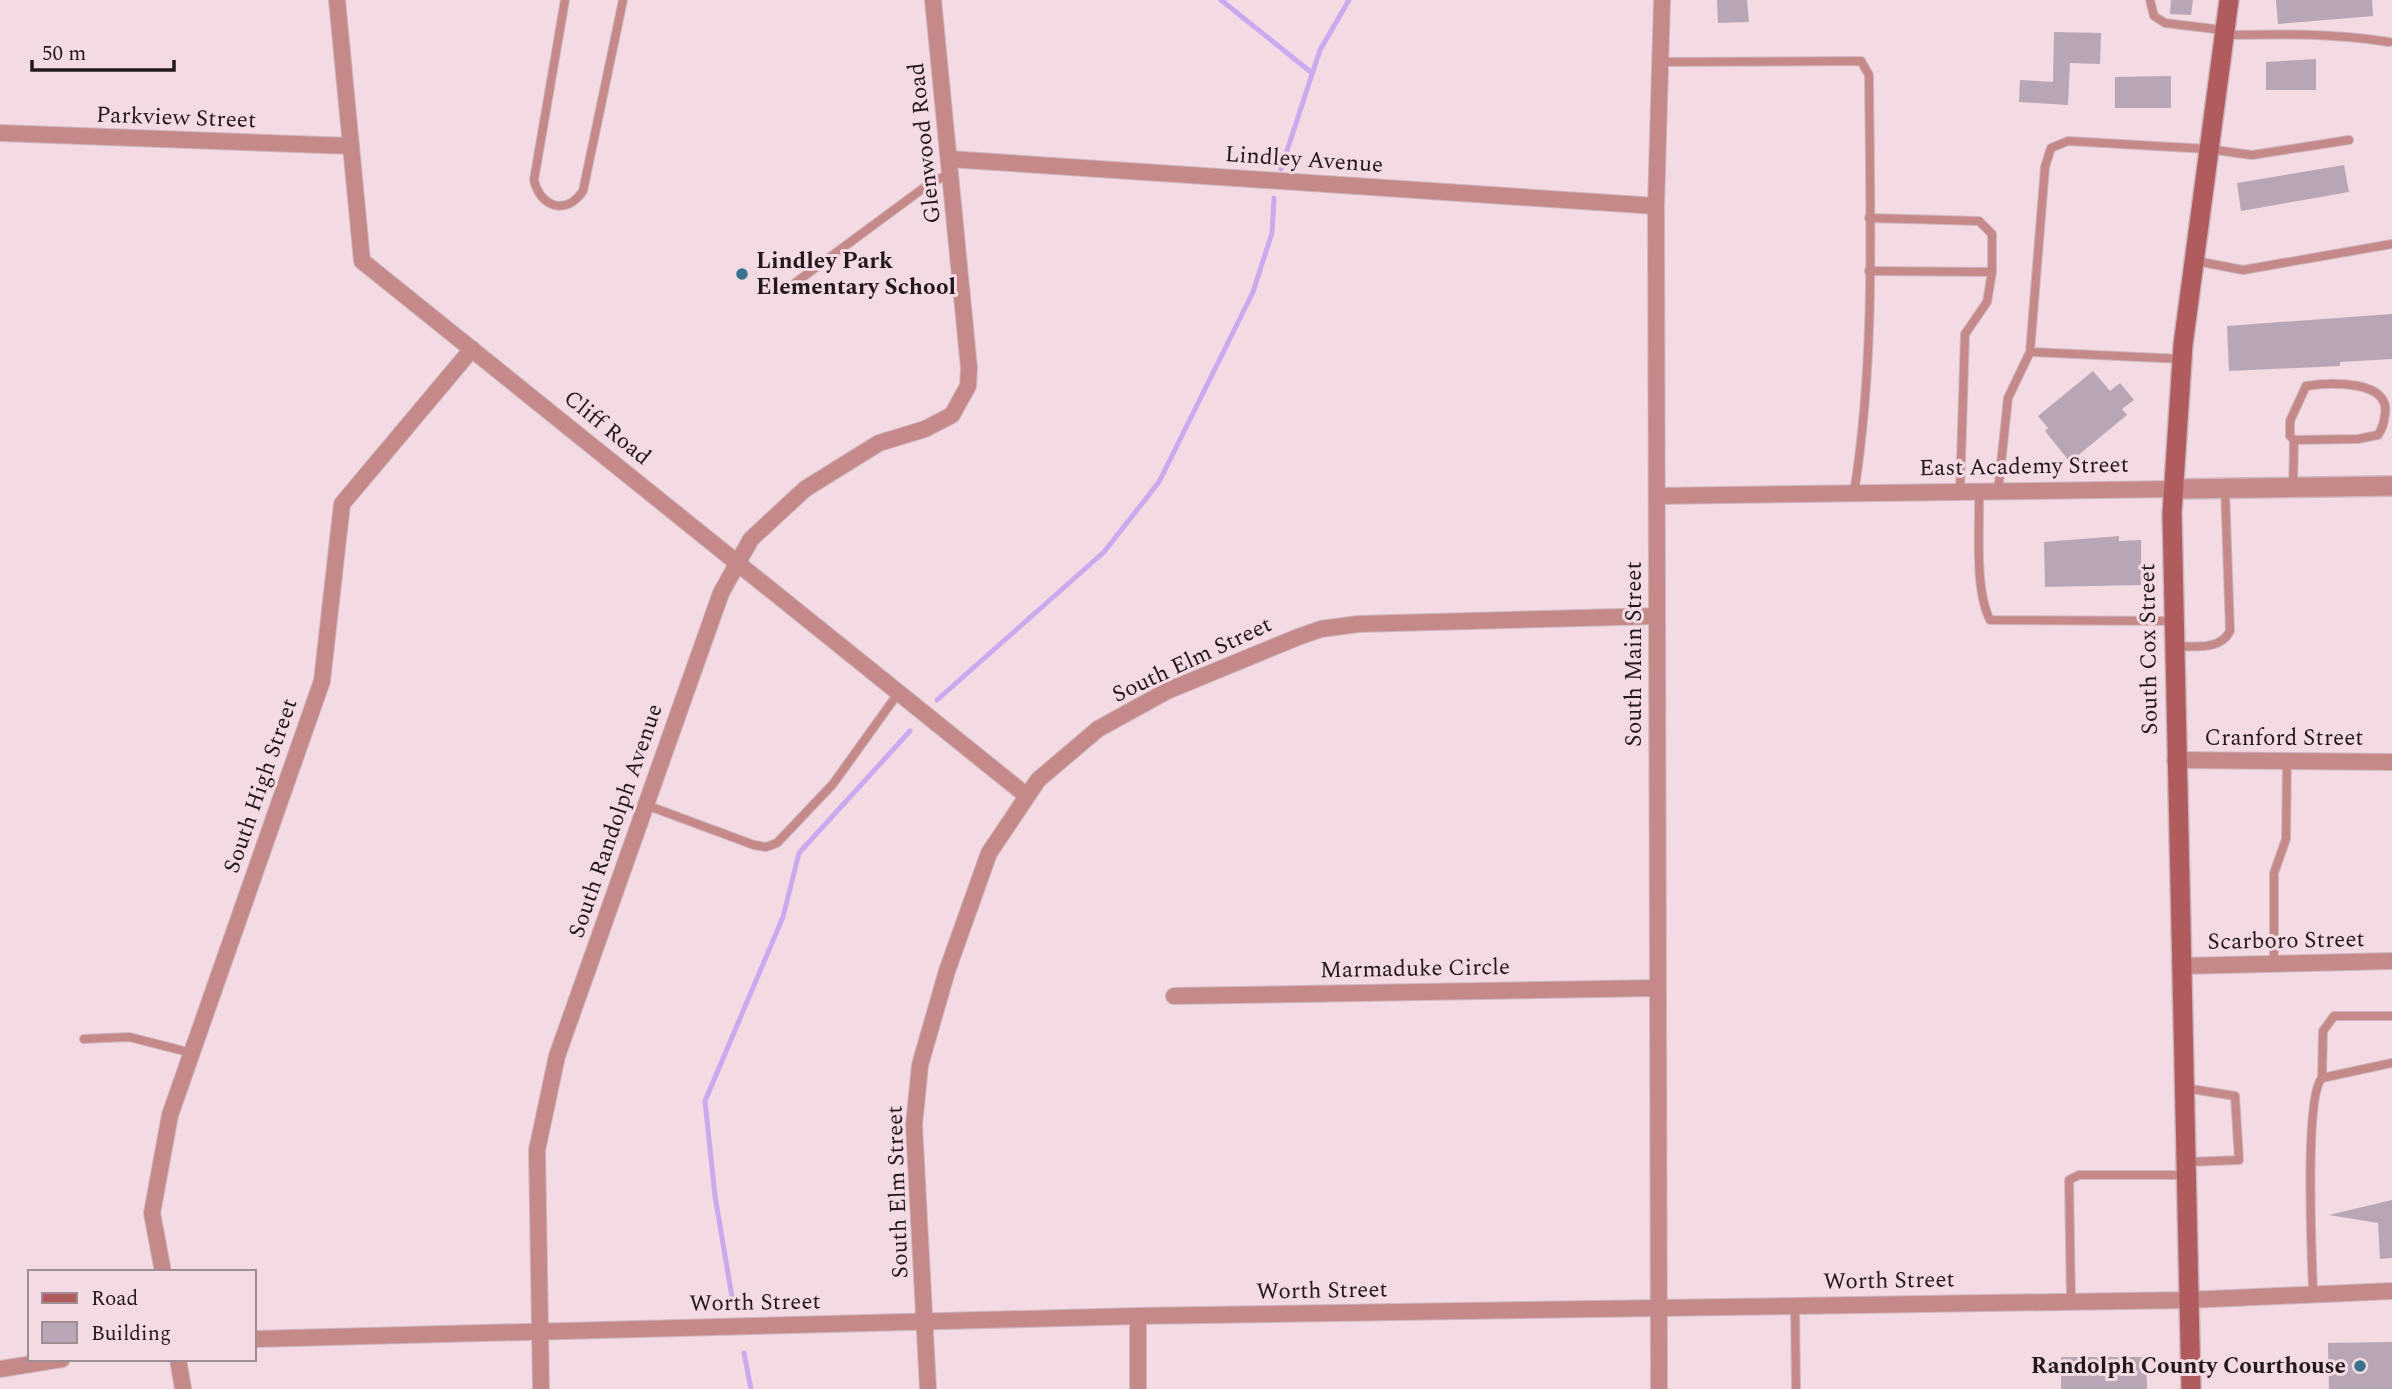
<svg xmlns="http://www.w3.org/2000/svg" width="2392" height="1389" viewBox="0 0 2392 1389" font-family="Spectral,serif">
<rect width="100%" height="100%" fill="#f4dae3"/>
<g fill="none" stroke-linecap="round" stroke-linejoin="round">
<g stroke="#cba9ef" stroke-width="5">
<polyline points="1221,0 1312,73"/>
<polyline points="1281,169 1320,50 1349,0"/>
<polyline points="937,700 1104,552 1159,482 1253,292 1272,233 1274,198"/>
<polyline points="733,1303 715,1196 705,1101 783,917 799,853 910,731"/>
<polyline points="744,1353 751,1389"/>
</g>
</g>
<g fill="#b8a5b5">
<polygon points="1717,0 1747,0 1749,22 1718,23"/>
<polygon points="2171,0 2193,0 2191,15 2170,14"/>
<polygon points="2276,0 2372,0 2373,16 2278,24"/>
<polygon points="2054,32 2101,33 2100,64 2070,63 2068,105 2019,102 2020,80 2053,82"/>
<polygon points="2316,59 2316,90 2266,90 2266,62"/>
<polygon points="2171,76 2171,108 2115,108 2115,77"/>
<polygon points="2344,165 2349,192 2241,211 2237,183"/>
<polygon points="2392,314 2392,359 2340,362 2340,366 2229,371 2227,326"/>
<polygon points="2093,371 2110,391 2120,383 2134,400 2122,409 2127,415 2070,462 2045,431 2048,428 2038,416"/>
<polygon points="2119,536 2119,541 2141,540 2141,585 2045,587 2044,542"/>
<polygon points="2392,1200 2392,1258 2380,1259 2378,1223 2329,1215"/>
<polygon points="2392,1342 2392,1389 2329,1389 2328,1343"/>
<polygon points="2061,1357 2146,1357 2147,1389 2061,1389"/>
</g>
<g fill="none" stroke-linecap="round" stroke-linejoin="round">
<defs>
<g id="service">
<path d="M565,0L534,180C540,207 566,216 583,191L623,0"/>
<polyline points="2150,0 2154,16 2165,23 2223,30"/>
<path d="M2224,35C2280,34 2334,33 2389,42"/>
<path d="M1659,62L1861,61L1869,75C1870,213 1876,356 1854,493"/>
<polyline points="1869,218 1979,221 1992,234 1992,272 1987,302 1965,334 1960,492"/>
<polyline points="2196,261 2243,270 2392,244"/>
<polyline points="1869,271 1992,272"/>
<polyline points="795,283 929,184 951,173"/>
<polyline points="2030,352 2182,359"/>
<path d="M2293,488L2294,440L2290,436V421L2306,386C2330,382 2391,380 2385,414C2384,422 2383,428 2378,435L2358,439L2294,440"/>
<path d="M1979,492C1980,528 1974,588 1990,620L2173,621"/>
<polyline points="1998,492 2008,398 2030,352 2045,167 2051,148 2068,141 2208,149 2252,155 2349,140"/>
<path d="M2175,646C2194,646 2220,651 2230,631L2225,489"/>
<polyline points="646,805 754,845 766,847 777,843 833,784 899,692"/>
<polyline points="2274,964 2274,873 2286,839 2287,761"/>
<polyline points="84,1039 129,1037 192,1053"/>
<polyline points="2322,1078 2392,1063"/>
<polyline points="2185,1088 2235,1096 2239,1160 2188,1162"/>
<path d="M2313,1292C2312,1258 2304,1097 2322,1078L2323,1031L2334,1016H2392"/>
<polyline points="2071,1301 2069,1180 2079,1175 2185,1175"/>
<polyline points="1795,1305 1796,1389"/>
</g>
<g id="minor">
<polyline points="337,0 362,261 1027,796"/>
<polyline points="0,133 351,146"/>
<polyline points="949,159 1656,206"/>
<polyline points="1657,496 2174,489"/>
<polyline points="2175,760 2392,762"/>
<polyline points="2181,966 2392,961"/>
<polyline points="1174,996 1657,988"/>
<polyline points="163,1272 152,1213 170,1115 322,681 342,504 472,349"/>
<polyline points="1138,1316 1138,1389"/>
<polyline points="254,1339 1138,1316 2188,1300 2392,1291"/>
<polyline points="178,1359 183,1389"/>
<polyline points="0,1369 62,1359"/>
<polyline points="541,1389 537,1150 557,1056 721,593 751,539 805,489 879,443 925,429 952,415 968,386 969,368 933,0"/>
<polyline points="928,1389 914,1125 920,1065 947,971 989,853 1038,780 1098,729 1167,691 1298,637 1321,629 1358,624 1657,616"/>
<polyline points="1659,1389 1656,206 1662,0"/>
</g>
<polyline id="tertiary" points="2174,489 2392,486"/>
<polyline id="secondary" points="2191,1389 2172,513 2183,345 2229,0"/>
</defs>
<use href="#service" stroke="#ceb7bf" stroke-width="10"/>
<use href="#minor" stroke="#ceb7bf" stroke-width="18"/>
<use href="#tertiary" stroke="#ceb7bf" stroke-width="22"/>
<use href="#secondary" stroke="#ceb7bf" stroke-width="22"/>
<use href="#service" stroke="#c48988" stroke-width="8"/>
<use href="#minor" stroke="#c48988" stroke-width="16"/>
<use href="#tertiary" stroke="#c48988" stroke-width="19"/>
<use href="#secondary" stroke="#b05b5d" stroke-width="19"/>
</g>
<g fill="#3a718c" stroke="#f4dae3" stroke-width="2.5">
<circle cx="742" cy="274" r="7"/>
<circle cx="2360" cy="1366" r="7"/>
</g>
<g text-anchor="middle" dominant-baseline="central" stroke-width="6" stroke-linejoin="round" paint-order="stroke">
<g font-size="23" fill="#22191c" stroke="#f4dae3">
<text transform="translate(176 118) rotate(2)">Parkview Street</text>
<text transform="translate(925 143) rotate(-96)">Glenwood Road</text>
<text transform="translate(1304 160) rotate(4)">Lindley Avenue</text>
<text transform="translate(607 428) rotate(39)">Cliff Road</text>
<text transform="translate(2024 467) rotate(-1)">East Academy Street</text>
<text transform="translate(2149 649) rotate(-91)">South Cox Street</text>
<text transform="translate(1634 654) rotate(-90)">South Main Street</text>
<text transform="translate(1192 660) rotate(-25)">South Elm Street</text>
<text x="2284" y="738">Cranford Street</text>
<text transform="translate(261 786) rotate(-71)">South High Street</text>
<text transform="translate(616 821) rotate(-71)">South Randolph Avenue</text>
<text transform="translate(2286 941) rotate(-1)">Scarboro Street</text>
<text transform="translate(1415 969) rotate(-1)">Marmaduke Circle</text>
<text transform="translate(898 1192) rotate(-92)">South Elm Street</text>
<text transform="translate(1889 1281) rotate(-1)">Worth Street</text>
<text transform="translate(1322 1291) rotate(-1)">Worth Street</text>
<text transform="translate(755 1303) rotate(-1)">Worth Street</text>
</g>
<g font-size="23" font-weight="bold" fill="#22191c" stroke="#f4dae3" text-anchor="start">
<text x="756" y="261">Lindley Park<tspan x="756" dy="26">Elementary School</tspan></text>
<text x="2346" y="1366" text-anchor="end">Randolph County Courthouse</text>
</g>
</g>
<rect x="28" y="1270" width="228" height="91" fill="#f4dae3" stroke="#a08d93" stroke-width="2"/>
<rect x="42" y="1293" width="35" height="10" fill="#b05b5d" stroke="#a08d93" stroke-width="2"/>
<text x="91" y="1305" font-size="21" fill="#22191c">Road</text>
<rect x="42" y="1322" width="35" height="21" fill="#b8a5b5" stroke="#a08d93" stroke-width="2"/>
<text x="91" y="1340" font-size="21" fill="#22191c">Building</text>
<path d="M32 60v10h142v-10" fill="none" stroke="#22191c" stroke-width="3.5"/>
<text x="42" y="60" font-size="21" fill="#22191c" stroke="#f4dae3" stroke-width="5" paint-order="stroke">50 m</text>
</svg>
